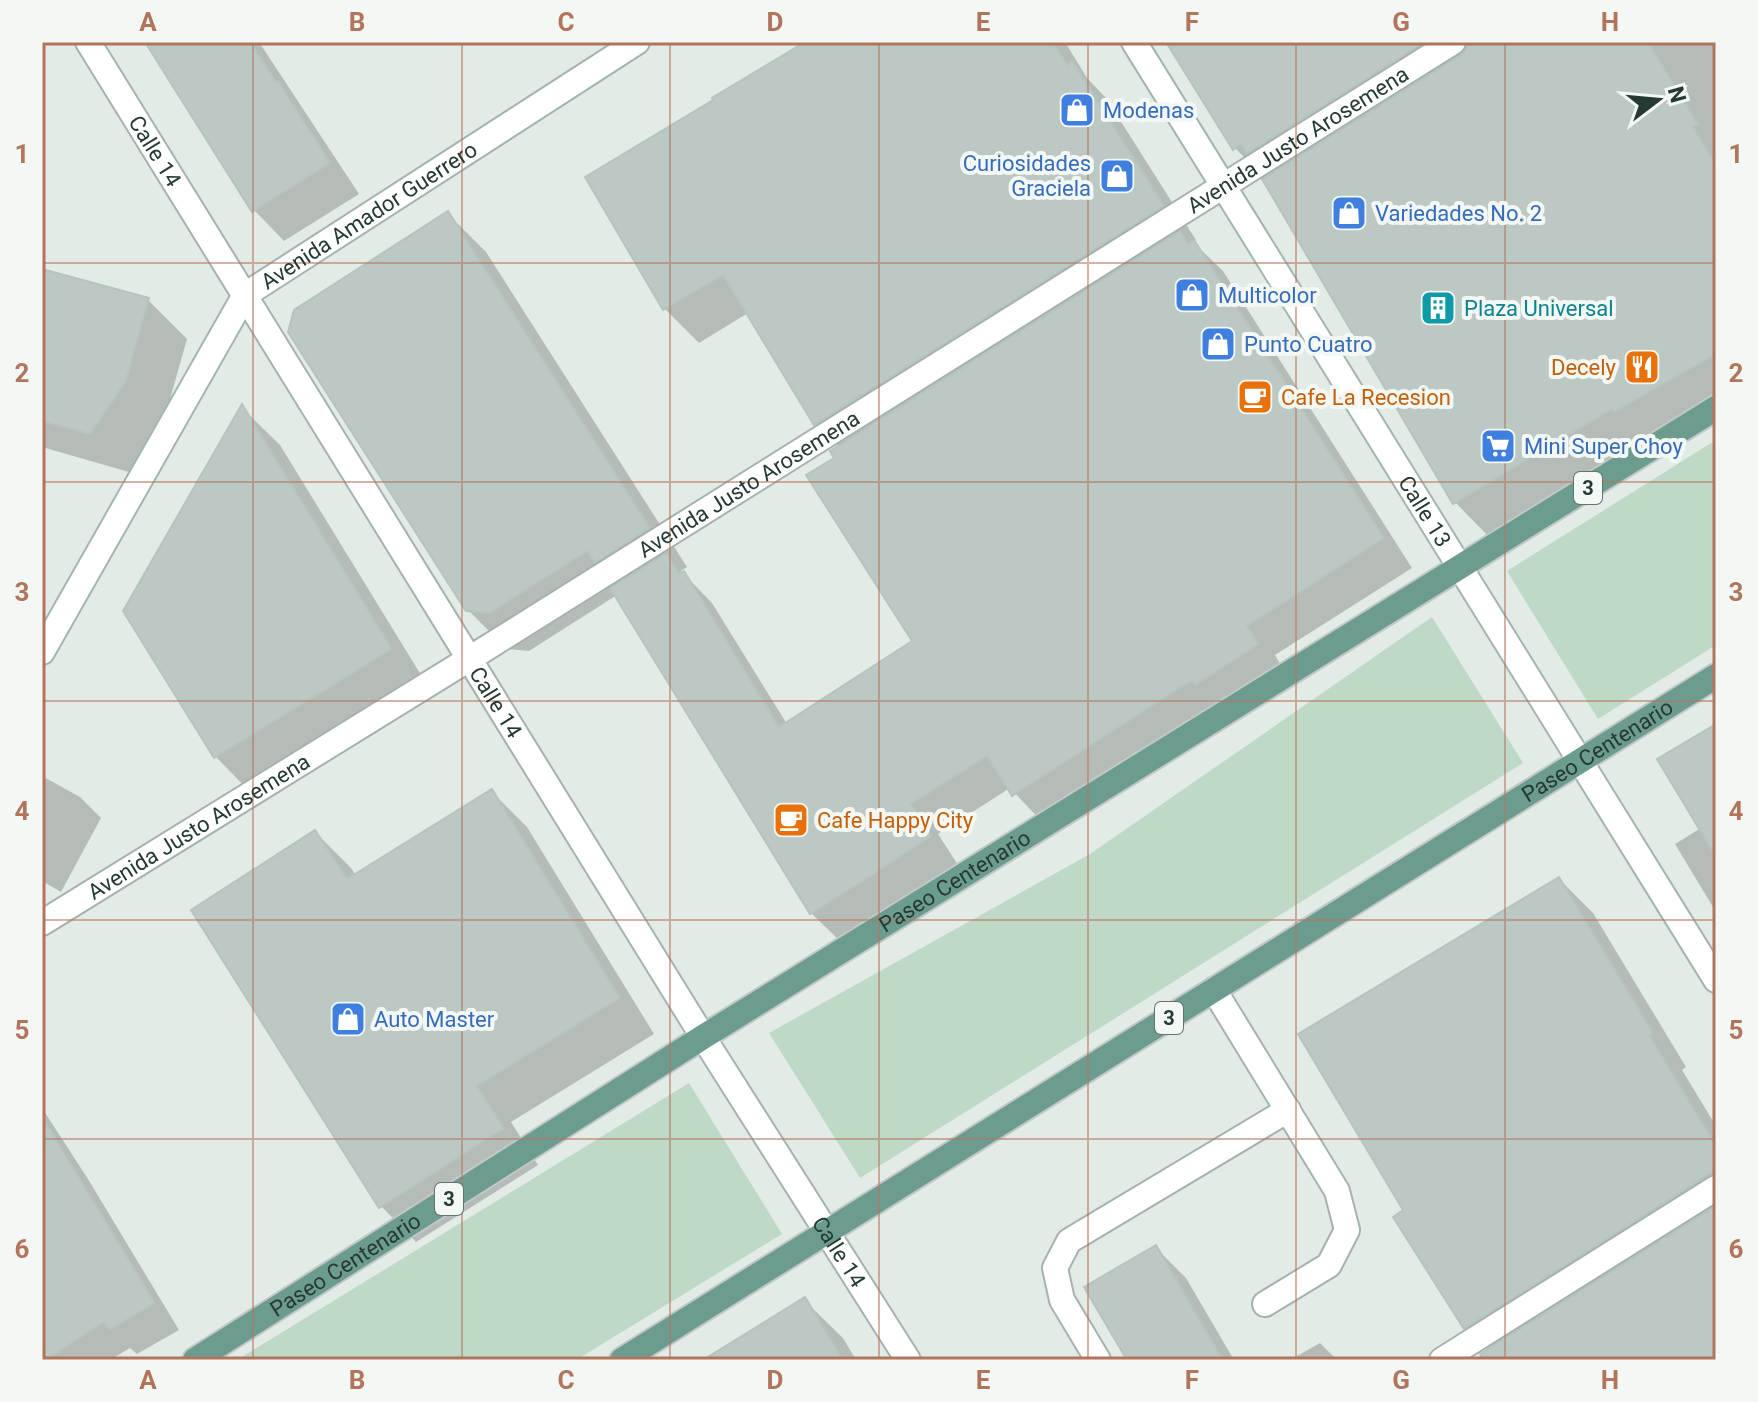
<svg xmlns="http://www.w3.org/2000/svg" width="1758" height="1402" viewBox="0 0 1758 1402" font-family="Roboto,sans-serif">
<rect width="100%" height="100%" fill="#e3ebe7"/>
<g fill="#bed9c6">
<polygon points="1716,440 1716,645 1598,719 1507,571"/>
<polygon points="1432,617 1523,763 860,1178 769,1033 1090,854"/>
<polygon points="689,1083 782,1234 576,1360 237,1360"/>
</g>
<g fill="#0003">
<polygon points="148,42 259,42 359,194 284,241 254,210"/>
<polygon points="809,42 1065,42 1087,78 1106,98 1196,240 1193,242 1223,271 1412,568 1275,655 1286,674 1043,823 1010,788 938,834 958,865 840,941 811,913 617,595 529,651 507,649 468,610 447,213 486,252 687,567 681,571 712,603 787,724 915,642 837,458 839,447 816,424 748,313 699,343 665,309 588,178"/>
<polygon points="1169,42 1716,42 1716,409 1490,538 1455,502 1266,179 1235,148"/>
<polygon points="42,271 148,300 187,339 164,420 129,472 42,447"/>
<polygon points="242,408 280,445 429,688 254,796 216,757 125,611"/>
<polygon points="1716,726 1716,912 1675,844 1701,828"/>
<polygon points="42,776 80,797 101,818 61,892 42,881"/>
<polygon points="492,792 527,827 654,1034 511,1122 538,1165 416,1242 381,1206 315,832 351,868 356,876"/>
<polygon points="1559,879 1593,913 1686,1067 1682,1070 1716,1126 1716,1360 1486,1360 1488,1351 1465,1328 1406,1211"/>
<polygon points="42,1108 88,1179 179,1330 137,1354 130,1348 110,1360 42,1360"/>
<polygon points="1156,1248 1186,1278 1234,1360 1129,1360"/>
<polygon points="804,1300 843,1338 856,1360 707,1360"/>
<polygon points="1320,1343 1337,1360 1290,1360"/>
</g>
<g fill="#bbc8c3" stroke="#b6c4be" stroke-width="2">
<polygon points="145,42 250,42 276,82 278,81 330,163 252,212"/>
<polygon points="805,42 1053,42 1067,65 1072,61 1164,206 814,425 723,275 663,310 585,177 713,100 712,98"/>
<polygon points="1166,42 1425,42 1247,154 1241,144 1233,150"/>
<polygon points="1468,42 1648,42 1698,124 1693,127 1716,165 1716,354 1614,412 1612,409 1453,504 1262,179 1461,55 1466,50"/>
<polygon points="448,211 650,528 595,563 587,551 490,613 466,611 288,332 294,310"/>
<polygon points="1180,231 1188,244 1194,240 1384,538 1247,626 1259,644 1195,685 1192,680 1012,796 987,756 911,804 931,836 866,879 810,914 610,588 666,553 679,574 684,571 779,727 912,641 806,475 834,458 830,451"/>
<polygon points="42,269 149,298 126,381 90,434 42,421"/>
<polygon points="242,404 392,649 214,758 123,611"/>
<polygon points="1716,724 1716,857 1657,759"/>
<polygon points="492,789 620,998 477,1086 504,1128 379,1208 191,910 315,830 347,879"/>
<polygon points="1559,877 1653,1033 1649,1035 1716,1146 1716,1173 1708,1175 1464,1329 1393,1217 1403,1210 1298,1034"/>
<polygon points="42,1117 155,1303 109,1330 104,1322 46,1360 42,1360"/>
<polygon points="1716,1206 1716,1360 1483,1360 1480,1354"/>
<polygon points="1156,1245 1223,1360 1127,1360 1084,1287"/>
<polygon points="805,1297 843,1360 703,1360"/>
</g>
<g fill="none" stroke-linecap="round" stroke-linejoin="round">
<defs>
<g id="service">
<polyline points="1214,990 1337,1191 1347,1230 1329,1265 1265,1304"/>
<polyline points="1098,1360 1062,1300 1055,1268 1069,1241 1288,1110"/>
<polyline points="1442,1360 1716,1188"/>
</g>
<g id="minor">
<path id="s1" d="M88,42L703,1037L908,1360"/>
<path id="s2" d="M42,923L469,659L1453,42"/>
</g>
<g id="secondary">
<path id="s3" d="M1134,42L1716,980"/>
<path id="s4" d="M42,652L245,295L637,42"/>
</g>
<g id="primary">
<path id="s5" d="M195,1360L703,1037L1716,408"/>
<path id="s6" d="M622,1360L1716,676"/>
</g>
</defs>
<use href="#service" stroke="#a6b2ae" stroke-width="28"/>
<use href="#minor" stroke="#a6b2ae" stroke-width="28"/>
<use href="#secondary" stroke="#a3b5af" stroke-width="28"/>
<use href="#primary" stroke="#c2c8c6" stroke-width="28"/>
<use href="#service" stroke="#fff" stroke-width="24"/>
<use href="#minor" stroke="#fff" stroke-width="24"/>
<use href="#secondary" stroke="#fff" stroke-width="24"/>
<use href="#primary" stroke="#6c9b90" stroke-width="24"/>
</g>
<path fill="none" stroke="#b2755c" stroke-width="2" stroke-opacity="0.55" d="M253,42V1360M462,42V1360M670,42V1360M879,42V1360M1088,42V1360M1296,42V1360M1505,42V1360M42,263H1716M42,482H1716M42,701H1716M42,920H1716M42,1139H1716"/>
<defs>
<symbol id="shop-square" viewBox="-11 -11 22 22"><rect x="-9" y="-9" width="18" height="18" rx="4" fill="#3f7fe0" stroke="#f3f8f5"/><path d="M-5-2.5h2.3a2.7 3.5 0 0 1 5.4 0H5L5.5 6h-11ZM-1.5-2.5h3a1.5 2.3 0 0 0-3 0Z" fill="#fff"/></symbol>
<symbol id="building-square" viewBox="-11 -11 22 22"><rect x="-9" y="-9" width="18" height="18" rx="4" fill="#0f9aa8" stroke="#f3f8f5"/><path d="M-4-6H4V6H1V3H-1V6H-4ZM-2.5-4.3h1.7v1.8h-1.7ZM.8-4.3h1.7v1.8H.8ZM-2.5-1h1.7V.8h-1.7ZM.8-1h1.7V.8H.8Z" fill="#fff"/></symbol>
<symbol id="restaurant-square" viewBox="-11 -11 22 22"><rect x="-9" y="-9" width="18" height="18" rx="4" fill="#e8710a" stroke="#f3f8f5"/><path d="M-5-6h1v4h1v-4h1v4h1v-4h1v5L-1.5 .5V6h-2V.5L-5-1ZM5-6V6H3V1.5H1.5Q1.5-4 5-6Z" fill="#fff"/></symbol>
<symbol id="cafe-square" viewBox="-11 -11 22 22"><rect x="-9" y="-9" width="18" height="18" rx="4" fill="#e8710a" stroke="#f3f8f5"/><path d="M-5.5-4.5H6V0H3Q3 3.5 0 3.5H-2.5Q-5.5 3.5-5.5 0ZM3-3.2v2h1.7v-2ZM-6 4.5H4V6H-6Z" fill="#fff"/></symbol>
<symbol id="supermarket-square" viewBox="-11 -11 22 22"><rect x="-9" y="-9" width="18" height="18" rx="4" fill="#3f7fe0" stroke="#f3f8f5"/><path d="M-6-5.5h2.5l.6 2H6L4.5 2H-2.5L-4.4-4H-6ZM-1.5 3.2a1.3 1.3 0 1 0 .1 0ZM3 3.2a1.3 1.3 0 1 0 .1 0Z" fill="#fff"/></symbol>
</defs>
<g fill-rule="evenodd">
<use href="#shop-square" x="1057" y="90" width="40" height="40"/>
<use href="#shop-square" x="1097" y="156" width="40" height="40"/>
<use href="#shop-square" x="1329" y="193" width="40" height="40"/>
<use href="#shop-square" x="1172" y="275" width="40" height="40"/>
<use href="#building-square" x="1418" y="288" width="40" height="40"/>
<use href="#shop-square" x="1198" y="324" width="40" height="40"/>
<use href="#restaurant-square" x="1622" y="347" width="40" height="40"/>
<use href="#cafe-square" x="1235" y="377" width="40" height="40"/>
<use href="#supermarket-square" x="1478" y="426" width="40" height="40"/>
<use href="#cafe-square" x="771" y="800" width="40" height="40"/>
<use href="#shop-square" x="328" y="999" width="40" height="40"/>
</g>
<g text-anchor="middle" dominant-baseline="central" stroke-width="8" stroke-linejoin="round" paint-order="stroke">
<g fill="#f3f8f5" stroke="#63736e" stroke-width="2">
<rect x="1574" y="472" width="28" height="32" rx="6"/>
<rect x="1155" y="1002" width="28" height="32" rx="6"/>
<rect x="435" y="1183" width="28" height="32" rx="6"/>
</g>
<g font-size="20" font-weight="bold" fill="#253a34">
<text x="1588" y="488">3</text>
<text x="1169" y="1018">3</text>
<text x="449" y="1199">3</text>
</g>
<g font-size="22" fill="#366cbe" stroke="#f3f8f5" text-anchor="start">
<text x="1103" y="110">Modenas</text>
<text x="1091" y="163" text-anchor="end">Curiosidades<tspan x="1091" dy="25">Graciela</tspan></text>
<text x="1375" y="213">Variedades No. 2</text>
<text x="1218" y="295">Multicolor</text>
<text x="1244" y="344">Punto Cuatro</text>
<text x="1524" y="446">Mini Super Choy</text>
<text x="374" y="1019">Auto Master</text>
</g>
<g font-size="22" fill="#253a34" stroke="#f3f8f5">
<text stroke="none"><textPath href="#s2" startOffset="1480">Avenida Justo Arosemena</textPath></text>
<text stroke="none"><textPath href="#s1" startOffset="128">Calle 14</textPath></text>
<text stroke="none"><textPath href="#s4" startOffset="558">Avenida Amador Guerrero</textPath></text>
<text stroke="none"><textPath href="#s2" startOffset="832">Avenida Justo Arosemena</textPath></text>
<text stroke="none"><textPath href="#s3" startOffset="552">Calle 13</textPath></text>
<text stroke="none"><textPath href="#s1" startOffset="776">Calle 14</textPath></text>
<text stroke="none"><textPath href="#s6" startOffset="1150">Paseo Centenario</textPath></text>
<text stroke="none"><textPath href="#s2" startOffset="184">Avenida Justo Arosemena</textPath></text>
<text stroke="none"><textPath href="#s5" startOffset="898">Paseo Centenario</textPath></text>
<text stroke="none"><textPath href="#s1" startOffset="1424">Calle 14</textPath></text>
<text stroke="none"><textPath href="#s5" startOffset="178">Paseo Centenario</textPath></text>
</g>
<g font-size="22" fill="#0d838f" stroke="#f3f8f5" text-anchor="start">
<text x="1464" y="308">Plaza Universal</text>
</g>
<g font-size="22" fill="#c56008" stroke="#f3f8f5" text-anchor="start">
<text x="1616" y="367" text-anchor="end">Decely</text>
<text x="1281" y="397">Cafe La Recesion</text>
<text x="817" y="820">Cafe Happy City</text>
</g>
</g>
<rect width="1758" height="1402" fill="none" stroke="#f3f8f5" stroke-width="88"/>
<g transform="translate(1658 100) rotate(74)" stroke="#f3f8f5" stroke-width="6" paint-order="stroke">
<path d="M0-6L14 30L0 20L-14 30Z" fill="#253a34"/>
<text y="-12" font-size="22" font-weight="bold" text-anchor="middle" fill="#253a34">N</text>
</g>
<rect x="44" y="44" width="1670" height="1314" fill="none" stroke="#b2755c" stroke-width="3"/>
<g font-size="26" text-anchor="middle" font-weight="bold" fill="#b2755c">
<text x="148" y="31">A</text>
<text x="357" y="31">B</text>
<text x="566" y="31">C</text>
<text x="775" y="31">D</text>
<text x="983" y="31">E</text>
<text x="1192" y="31">F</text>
<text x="1401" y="31">G</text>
<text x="1610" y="31">H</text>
<text x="22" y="163">1</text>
<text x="1736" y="163">1</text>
<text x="22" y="382">2</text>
<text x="1736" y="382">2</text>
<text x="22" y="601">3</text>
<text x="1736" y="601">3</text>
<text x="22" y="820">4</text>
<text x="1736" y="820">4</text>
<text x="22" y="1039">5</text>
<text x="1736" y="1039">5</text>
<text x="22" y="1258">6</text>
<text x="1736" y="1258">6</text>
<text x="148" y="1389">A</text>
<text x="357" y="1389">B</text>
<text x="566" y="1389">C</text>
<text x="775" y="1389">D</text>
<text x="983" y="1389">E</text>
<text x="1192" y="1389">F</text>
<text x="1401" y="1389">G</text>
<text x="1610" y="1389">H</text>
</g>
</svg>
